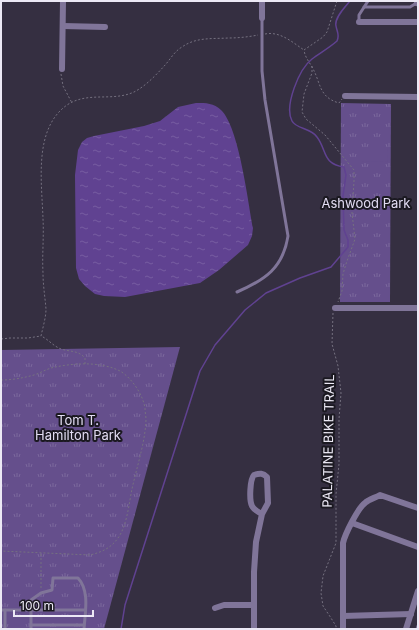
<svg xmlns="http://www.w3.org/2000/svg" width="419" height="630" viewBox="0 0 419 630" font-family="Inter,sans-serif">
<defs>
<pattern id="park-tufts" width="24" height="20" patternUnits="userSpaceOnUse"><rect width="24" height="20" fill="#654f8c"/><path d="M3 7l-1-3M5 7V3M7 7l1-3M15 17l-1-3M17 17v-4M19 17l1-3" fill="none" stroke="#7b689d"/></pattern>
<pattern id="water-ripples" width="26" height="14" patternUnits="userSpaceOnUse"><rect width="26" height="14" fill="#604291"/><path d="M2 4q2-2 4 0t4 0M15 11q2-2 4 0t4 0" fill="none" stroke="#775da1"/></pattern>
</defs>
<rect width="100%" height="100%" fill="#352f41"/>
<g fill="url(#park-tufts)">
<polygon points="341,103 391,104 390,302 340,302"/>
<polygon points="180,347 104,629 1,629 1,350"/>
</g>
<polygon fill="#654f8c" points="362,148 388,148 387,162 362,161"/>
<path fill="url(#water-ripples)" d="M196,103C206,103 214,103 221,110C239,127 248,202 253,228L252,236L248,245L219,270L200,283L125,297L104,296L95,294L85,286L79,279L76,268L75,175L78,150L82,142L87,138L94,136L144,126L160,121L178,107Z"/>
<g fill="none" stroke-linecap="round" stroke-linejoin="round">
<path stroke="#604291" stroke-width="1.5" d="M121,629L125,605L132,583L200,371L215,345L245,310L266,293L300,278L331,267L348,247V240L344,230L343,196L346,175L344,167C322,164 327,150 317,137C311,128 296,129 292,121C284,106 299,69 312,59C320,53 329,48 337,41C340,35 337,32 336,26C334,18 345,7 350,1"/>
<g stroke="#757180" stroke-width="1" stroke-dasharray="2 2" stroke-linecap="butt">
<path d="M337,1L327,32L323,37L304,50C305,57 308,60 312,67C321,82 318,97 339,103L342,99"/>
<path d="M265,34C280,31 292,42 304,50"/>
<polyline points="312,66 312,73 304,94 302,112 306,119 325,135 354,170 354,181 352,213 355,239 346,264 343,274 342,291 338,302"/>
<polyline points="61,74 63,86 72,103"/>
<polyline points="333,313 332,344 338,366 341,393 339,419 339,464 336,494 336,543 323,576 321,593 323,606 331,618 336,626 336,629"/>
<polyline points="1,339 10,338 28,338 41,336"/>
<path d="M85,364V358C78,350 70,352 61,349C53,346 48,339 41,336C43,327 46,317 46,309C45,297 43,285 43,273C42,255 44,237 43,219C42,183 33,129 67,105C88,91 112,102 134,92C146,86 157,74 166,64C171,58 175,51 182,47C196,37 212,39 228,38C238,38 248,37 258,35"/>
<path d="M1,380C12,380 23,378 34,375C40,373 45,370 51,368C72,363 100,361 120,371C132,378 143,395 145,408C145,412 146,416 146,420C145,443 137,466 132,489C129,503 127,526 118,538C111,548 102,552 90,555L1,551"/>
<polyline points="41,588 41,553"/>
</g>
<g stroke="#807599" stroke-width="3">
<polyline points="416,1 415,4 418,5"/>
<polyline points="364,7 410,7 415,4"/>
<polyline points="359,22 359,15 368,1"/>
<path d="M237,292C265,280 283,268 288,236L265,100L262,71V18"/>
<polyline points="1,610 85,610"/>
<polyline points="31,625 84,625"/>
<polyline points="5,629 5,610"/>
<path d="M31,629V600L41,593L52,590L53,578H78C90,591 85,613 84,629"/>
<polyline points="417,629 418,626"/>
</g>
<g stroke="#807599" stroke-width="6">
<polyline points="262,1 262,18"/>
<polyline points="359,22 418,22"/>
<polyline points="63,26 105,27"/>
<polyline points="62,69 63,1"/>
<polyline points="345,96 418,97"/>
<polyline points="335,308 418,308"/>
<polyline points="352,523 418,547"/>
<polyline points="215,608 224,605 254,605"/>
<polyline points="343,616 411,614"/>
<path d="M254,629V572L256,542L262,514L268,503L267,477C263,473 260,473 254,475C250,479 249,500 252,506C254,510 258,512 262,514"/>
<path d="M343,629V543C345,534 358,508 365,503C369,499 375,498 380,495L418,508"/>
<polyline points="406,629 418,591"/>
</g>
</g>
<g text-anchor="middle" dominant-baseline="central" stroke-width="4" stroke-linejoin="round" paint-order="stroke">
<g font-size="13" fill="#e2dcf2" stroke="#1b1921">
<text x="366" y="203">Ashwood Park</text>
<text x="78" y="420">Tom T.<tspan x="78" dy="15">Hamilton Park</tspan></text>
</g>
<g font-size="13" fill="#ece9f5" stroke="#1b1921">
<text transform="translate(328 441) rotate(-89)">PALATINE BIKE TRAIL</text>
</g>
</g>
<rect width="419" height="630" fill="none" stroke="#ece9f5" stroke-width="4"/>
<path d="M14 610v6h79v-6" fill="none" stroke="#ece9f5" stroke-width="2"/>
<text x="20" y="610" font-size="12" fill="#ece9f5" stroke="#1b1921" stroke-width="3" paint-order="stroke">100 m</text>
</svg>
